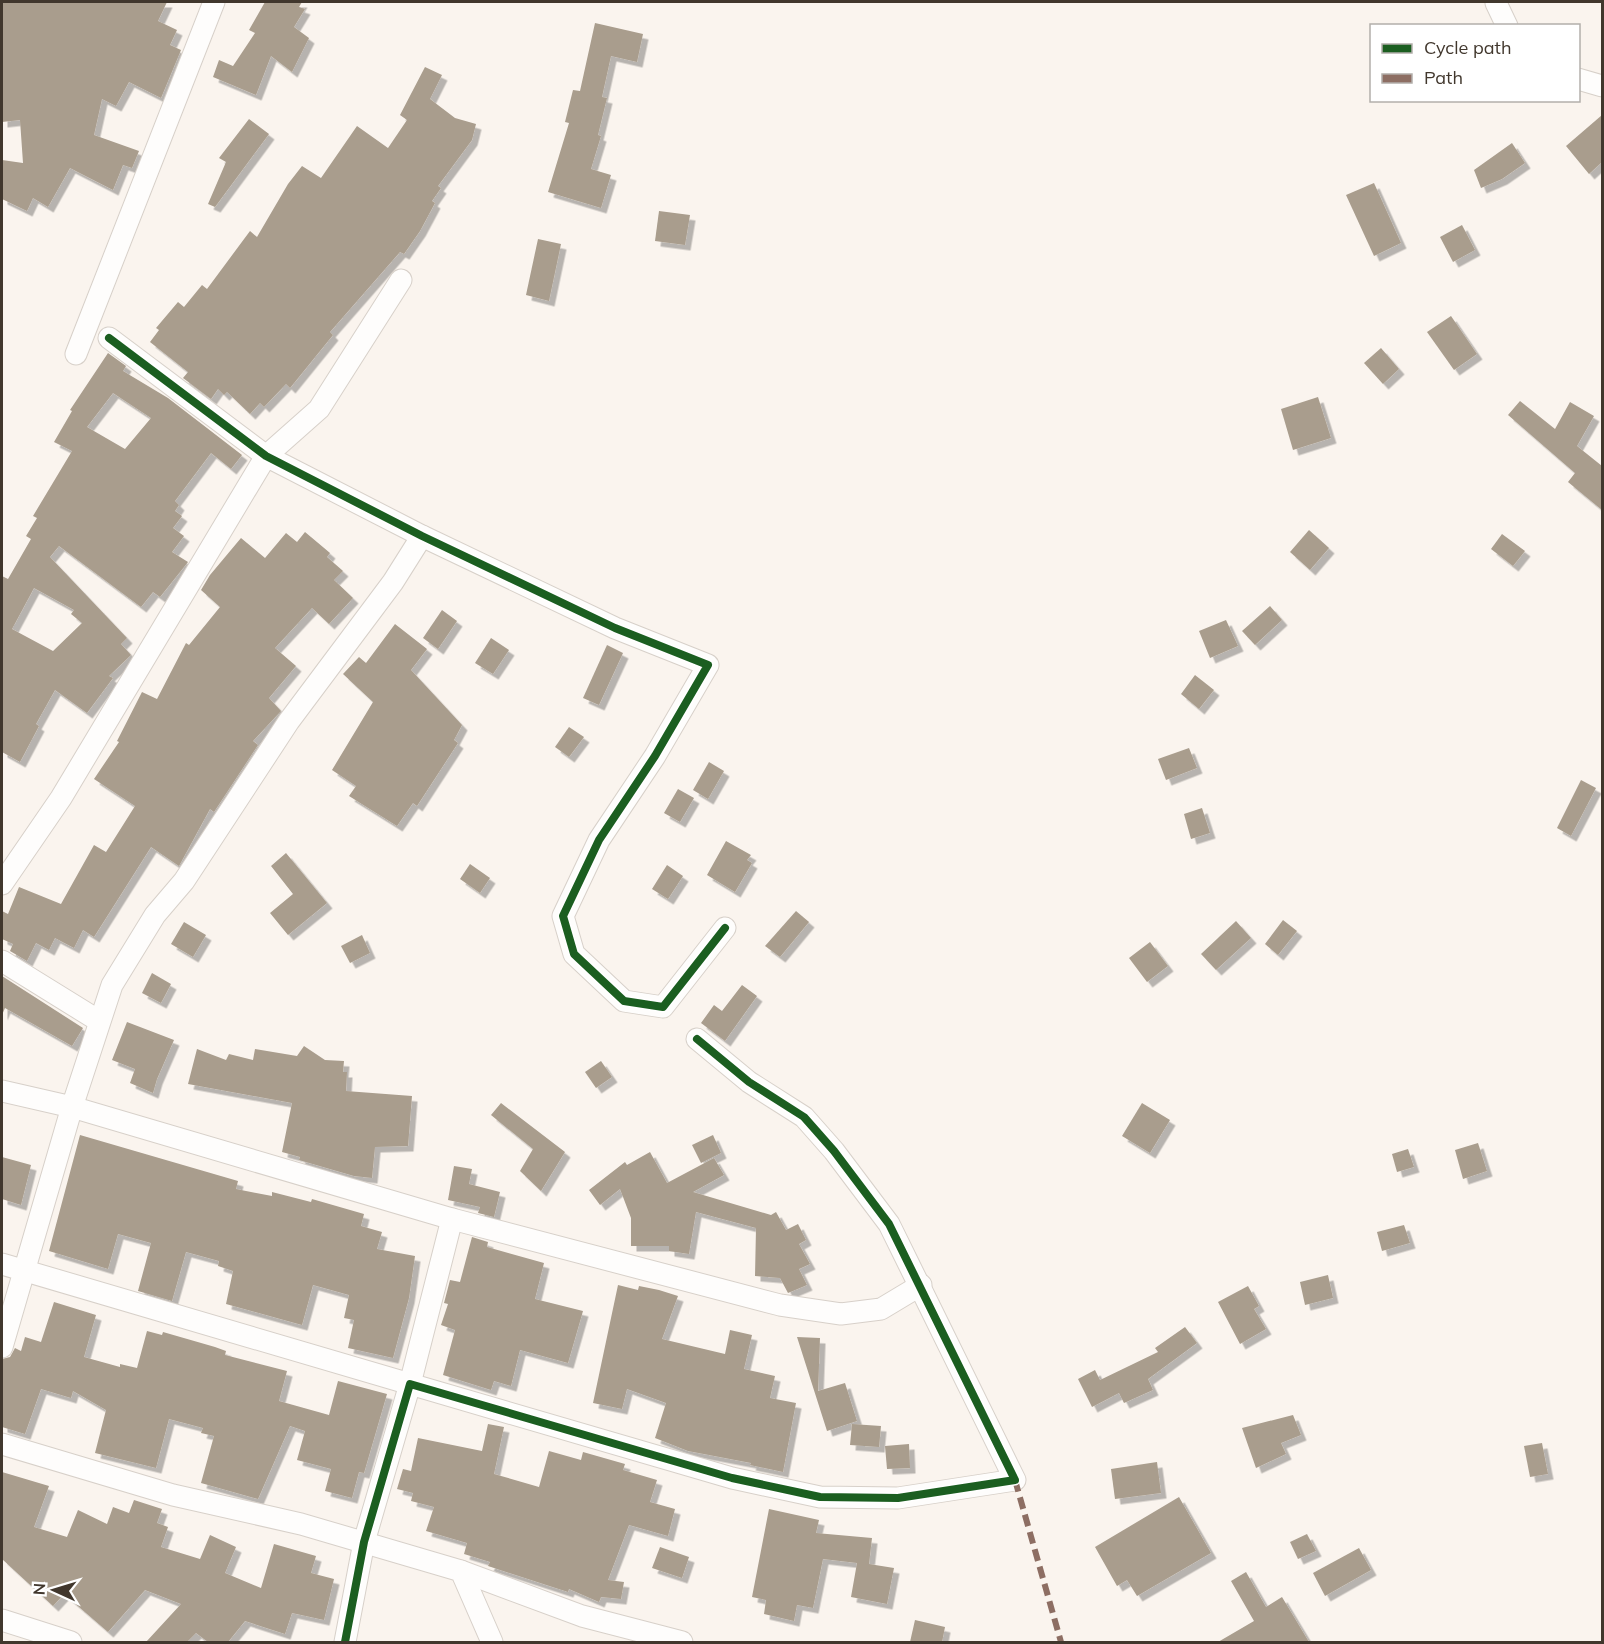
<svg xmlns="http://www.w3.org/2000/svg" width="1604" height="1644" viewBox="0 0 1604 1644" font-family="Mulish,sans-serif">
<defs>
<filter id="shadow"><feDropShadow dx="5.5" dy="5.5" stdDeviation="0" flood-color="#0004"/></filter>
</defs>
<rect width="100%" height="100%" fill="#faf4ee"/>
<g fill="#a99d8d" fill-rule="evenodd" filter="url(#shadow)">
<polygon points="2,2 167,2 158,21 177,30 170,45 181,50 161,98 129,82 116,106 102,99 94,135 139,151 132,168 123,165 113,190 70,168 48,207 33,198 27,211 2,199 2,160 23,163 20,120 2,122"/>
<polygon points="265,2 302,2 299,7 305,9 294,27 309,38 292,72 271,56 256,95 213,77 219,60 233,66 255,33 249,30"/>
<polygon points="595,23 643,34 637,62 611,56 602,97 607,98 598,135 601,136 591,169 611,175 601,208 548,192 569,123 565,122 573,90 580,91"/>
<polygon points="425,67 442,75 430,99 455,118 476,124 472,140 438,186 441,188 432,201 435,203 420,231 404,254 400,252 330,332 333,335 290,388 286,384 264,407 260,403 250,414 227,392 224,395 218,389 211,399 183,378 188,372 150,342 159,330 156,328 178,302 184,307 202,285 207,289 250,231 257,237 288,184 302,166 321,178 357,126 388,148 407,120 400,115"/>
<polygon points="1602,115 1602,162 1589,174 1566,146"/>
<polygon points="249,119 269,134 215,207 208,204 226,162 219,158"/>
<polygon points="1512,143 1525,163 1502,179 1481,188 1474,170"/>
<polygon points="1374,183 1401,243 1374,256 1346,195"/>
<polygon points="659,211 690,215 685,245 655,241"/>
<polygon points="1462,225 1475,250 1453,262 1440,237"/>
<polygon points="538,239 561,244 549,301 526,295"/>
<polygon points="1451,316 1477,354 1454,370 1427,332"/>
<polygon points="1381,348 1399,369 1383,384 1364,363"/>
<path d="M108,353L126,366L123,371L168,398L242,455L231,469L211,453L175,501L179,505L175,511L182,516L173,528L184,536L172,552L188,562L160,597L153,592L141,607L59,546L50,557L127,638L121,644L131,655L109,676L113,678L87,713L55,690L36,724L39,726L20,762L2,752V576L8,579L31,539L26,536L37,518L33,516L72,451L54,442L72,411L70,410ZM113,393L151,418L125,449L87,427ZM34,588L74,610L71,614L82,623L53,651L12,629Z"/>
<polygon points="1318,397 1331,438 1293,450 1281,409"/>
<polygon points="1520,401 1555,429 1570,402 1594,416 1577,446 1602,466 1602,510 1568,482 1575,473 1508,415"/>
<polygon points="1309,530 1329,548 1310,570 1290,552"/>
<polygon points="305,532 330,553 327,557 343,571 334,580 353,598 329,624 312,608 275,648 296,666 269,698 281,711 253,741 258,745 214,812 210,809 179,866 151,847 94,937 83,930 74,948 55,938 49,950 36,943 27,961 10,951 13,944 2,939 2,911 8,914 19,887 61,904 94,845 106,852 135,806 94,779 119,742 117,741 142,692 157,699 186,643 189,645 220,607 201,590 210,575 241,538 265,558 286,533 297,542"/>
<polygon points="1502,534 1525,551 1513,566 1491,549"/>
<polygon points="1270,606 1282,620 1255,645 1242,631"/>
<polygon points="442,610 457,621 438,649 423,638"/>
<polygon points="1226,620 1238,646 1210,658 1199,631"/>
<polygon points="395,624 427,649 411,670 462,725 454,740 458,743 417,806 413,803 397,826 349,796 356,786 332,770 373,702 343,674 359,657 366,663"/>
<polygon points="491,638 509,650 493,674 475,663"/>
<polygon points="607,645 623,653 599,705 583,698"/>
<polygon points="1195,675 1214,690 1199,709 1181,694"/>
<polygon points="569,727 584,737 569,757 555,747"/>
<polygon points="1189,748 1197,768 1166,780 1158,759"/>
<polygon points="709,762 724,771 708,799 693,790"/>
<polygon points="1581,780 1596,788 1571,836 1557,828"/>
<polygon points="678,789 694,798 680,822 664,813"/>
<polygon points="1202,808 1210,833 1191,839 1184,814"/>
<polygon points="726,841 751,855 747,860 752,863 735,892 707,875"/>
<polygon points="286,853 327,903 288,935 270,913 293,894 271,866"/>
<polygon points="470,864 490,878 480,893 460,879"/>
<polygon points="667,865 683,876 668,899 652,889"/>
<polygon points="796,911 809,922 780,957 765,946"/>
<polygon points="1283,920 1297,931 1278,955 1265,944"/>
<polygon points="1236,921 1251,938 1216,970 1201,954"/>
<polygon points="184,922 206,935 193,957 171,944"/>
<polygon points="362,935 370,953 350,963 341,946"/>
<polygon points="1150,942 1168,966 1147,982 1129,958"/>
<polygon points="152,973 171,984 161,1003 142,993"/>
<polygon points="2,976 83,1028 72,1046 5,1008 2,1015"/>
<polygon points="742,985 757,996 725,1041 701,1023 714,1005 722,1011"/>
<polygon points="127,1022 174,1040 157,1079 153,1093 130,1083 135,1069 112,1060"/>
<polygon points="304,1046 325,1060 344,1061 343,1072 347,1072 346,1091 412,1096 408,1146 375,1147 372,1178 354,1176 299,1160 300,1157 282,1152 292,1103 188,1084 197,1049 226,1060 229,1054 253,1060 255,1049 297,1056"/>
<polygon points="601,1061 612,1077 596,1088 585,1072"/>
<polygon points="501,1103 565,1152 541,1191 520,1171 533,1149 491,1115"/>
<polygon points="1142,1103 1170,1120 1150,1153 1122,1136"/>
<polygon points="80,1135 238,1181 236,1189 272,1196 272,1192 311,1202 312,1199 364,1214 361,1226 382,1232 377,1249 415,1256 409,1298 393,1358 348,1348 354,1320 344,1318 349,1295 313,1285 302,1325 226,1304 233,1271 218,1266 219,1261 186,1252 172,1301 138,1291 151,1243 118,1234 108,1269 49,1251"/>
<polygon points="713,1135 721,1153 701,1163 692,1145"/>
<polygon points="1478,1143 1487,1171 1463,1179 1455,1150"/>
<polygon points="1408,1149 1414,1167 1397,1172 1392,1154"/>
<polygon points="650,1152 667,1183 714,1158 724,1175 693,1192 771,1215 776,1212 786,1230 798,1224 806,1240 799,1244 810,1264 799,1269 807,1285 788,1293 780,1278 755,1276 756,1228 696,1212 689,1254 669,1251 669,1246 631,1246 631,1218 620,1189 600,1205 589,1190 625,1162 627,1165"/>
<polygon points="2,1157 31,1165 21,1205 2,1199"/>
<polygon points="454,1166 472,1169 469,1184 500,1192 494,1217 478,1213 480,1207 448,1200"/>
<polygon points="1404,1225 1410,1243 1382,1251 1377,1232"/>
<polygon points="472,1237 488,1242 487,1247 544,1263 535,1299 583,1311 568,1363 520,1350 511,1386 494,1381 491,1390 443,1375 455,1330 441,1325 448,1304 444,1303 450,1280 460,1282"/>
<polygon points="1328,1275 1333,1298 1305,1305 1300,1282"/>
<polygon points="618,1285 638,1290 639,1286 659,1290 678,1296 662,1339 725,1354 730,1330 752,1335 744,1369 775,1376 770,1398 796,1403 783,1472 750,1465 751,1463 688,1451 655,1438 666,1403 627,1389 622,1409 593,1403"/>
<polygon points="1248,1286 1259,1306 1254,1309 1266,1329 1240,1344 1218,1302"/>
<polygon points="54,1302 96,1315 84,1357 120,1367 120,1364 137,1368 147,1331 162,1335 163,1332 215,1347 226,1351 225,1355 287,1371 279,1401 329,1415 338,1381 387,1394 364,1473 359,1472 352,1498 325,1491 331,1469 297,1460 305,1431 290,1426 258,1499 201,1483 214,1436 201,1433 203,1428 169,1419 156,1468 95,1453 106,1410 73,1391 71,1398 41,1389 25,1434 2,1427 2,1359 10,1357 15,1348 21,1351 25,1337 41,1342"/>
<polygon points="1185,1327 1197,1343 1148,1379 1153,1390 1124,1403 1119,1393 1092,1407 1078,1379 1095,1370 1100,1380 1158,1352 1155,1348"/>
<polygon points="797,1337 820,1338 818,1391 845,1383 857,1421 827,1431"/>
<polygon points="1293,1415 1301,1435 1281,1443 1286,1454 1256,1468 1242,1428"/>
<polygon points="488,1424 504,1427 494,1474 539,1487 549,1451 581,1460 583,1452 625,1464 623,1470 657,1480 650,1502 675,1509 668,1536 629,1525 608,1580 624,1582 621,1599 601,1597 599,1602 569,1589 568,1592 488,1566 490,1562 464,1554 467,1543 426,1531 434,1507 411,1501 413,1493 397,1489 403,1469 411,1471 418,1438 482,1451"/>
<polygon points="852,1424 881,1426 879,1447 850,1445"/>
<polygon points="1542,1443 1548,1474 1530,1477 1524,1446"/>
<polygon points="909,1444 910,1468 887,1469 885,1446"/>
<polygon points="1157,1462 1161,1493 1115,1499 1111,1469"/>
<polygon points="2,1472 49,1486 34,1527 67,1537 78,1510 107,1524 113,1507 129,1513 134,1500 162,1509 157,1523 168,1527 161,1547 200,1559 210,1535 236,1547 225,1573 261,1588 274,1544 316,1556 311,1573 334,1579 324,1620 292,1613 285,1634 245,1621 228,1642 208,1642 196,1633 187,1642 146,1642 181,1604 145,1590 108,1632 64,1594 53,1606 2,1559"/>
<polygon points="1179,1497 1211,1553 1137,1596 1127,1580 1117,1586 1095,1547"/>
<polygon points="769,1509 819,1520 816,1533 872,1538 869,1564 894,1568 887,1604 851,1597 857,1563 823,1559 813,1608 797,1605 794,1621 764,1614 766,1600 752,1597"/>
<polygon points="1307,1534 1316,1551 1298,1559 1290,1542"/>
<polygon points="660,1547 689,1557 682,1578 652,1568"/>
<polygon points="1359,1548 1371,1570 1325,1596 1313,1573"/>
<polygon points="1246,1572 1266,1607 1282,1597 1309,1642 1218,1642 1254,1621 1231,1581"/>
<polygon points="915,1620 945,1627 942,1642 910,1642"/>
</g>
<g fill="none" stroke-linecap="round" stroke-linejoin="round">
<defs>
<g id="minor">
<polyline points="1496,3 1507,26"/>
<polyline points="1578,79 1602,86"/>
<polyline points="109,338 266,456 422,536 615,628 708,665 655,756 599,840 563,916 574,954 624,1001 663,1007 725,928"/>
<polyline points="76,354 214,2"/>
<polyline points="2,884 61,798 266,456 319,409 401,280"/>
<polyline points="2,961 99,1021"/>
<polyline points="2,1091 72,1107 452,1219 780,1305 841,1314 881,1309 921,1285"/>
<polyline points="2,1264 410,1384 452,1219"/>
<polyline points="2,1347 72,1107 112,985 155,915 184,881 289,721 393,582 422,536"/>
<polyline points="2,1444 173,1495 301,1524 461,1571 492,1642"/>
<polyline points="461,1571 582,1616 682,1642"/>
<polyline points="2,1620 71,1642"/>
<polyline points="345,1642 364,1542 410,1384 732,1478 820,1497 898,1498 1015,1480 889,1224 834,1151 804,1117 749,1082 697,1039"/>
</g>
</defs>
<use href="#minor" stroke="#d7d0c9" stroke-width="23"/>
<use href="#minor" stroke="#fefdfc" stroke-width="21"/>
<polyline stroke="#8d6e63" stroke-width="6" stroke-dasharray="12 6" stroke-linecap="butt" points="1015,1480 1061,1642"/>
<defs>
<g id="cycleway">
<polyline points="109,338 266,456 422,536 615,628 708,665 655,756 599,840 563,916 574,954 624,1001 663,1007 725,928"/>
<polyline points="345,1642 364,1542 410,1384 732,1478 820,1497 898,1498 1015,1480 889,1224 834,1151 804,1117 749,1082 697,1039"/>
</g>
</defs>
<use href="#cycleway" stroke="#fff" stroke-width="11"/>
<use href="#cycleway" stroke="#1b5e20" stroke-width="8"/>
</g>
<rect width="1604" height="1644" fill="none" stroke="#41372d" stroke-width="6"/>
<rect x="1370" y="24" width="210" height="78" fill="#ffffff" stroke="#b3afab" stroke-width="1.5"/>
<rect x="1382" y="44" width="30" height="9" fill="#1b5e20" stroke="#b3afab" stroke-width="1.5"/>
<text x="1424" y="54" font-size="18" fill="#41372d">Cycle path</text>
<rect x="1382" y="74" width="30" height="9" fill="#8d6e63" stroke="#b3afab" stroke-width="1.5"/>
<text x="1424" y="84" font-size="18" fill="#41372d">Path</text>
<g transform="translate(54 1590) rotate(274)" stroke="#ffffff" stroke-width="4.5" paint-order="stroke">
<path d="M0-4.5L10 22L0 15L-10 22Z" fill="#41372d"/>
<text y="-9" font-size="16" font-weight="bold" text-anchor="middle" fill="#41372d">N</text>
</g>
</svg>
